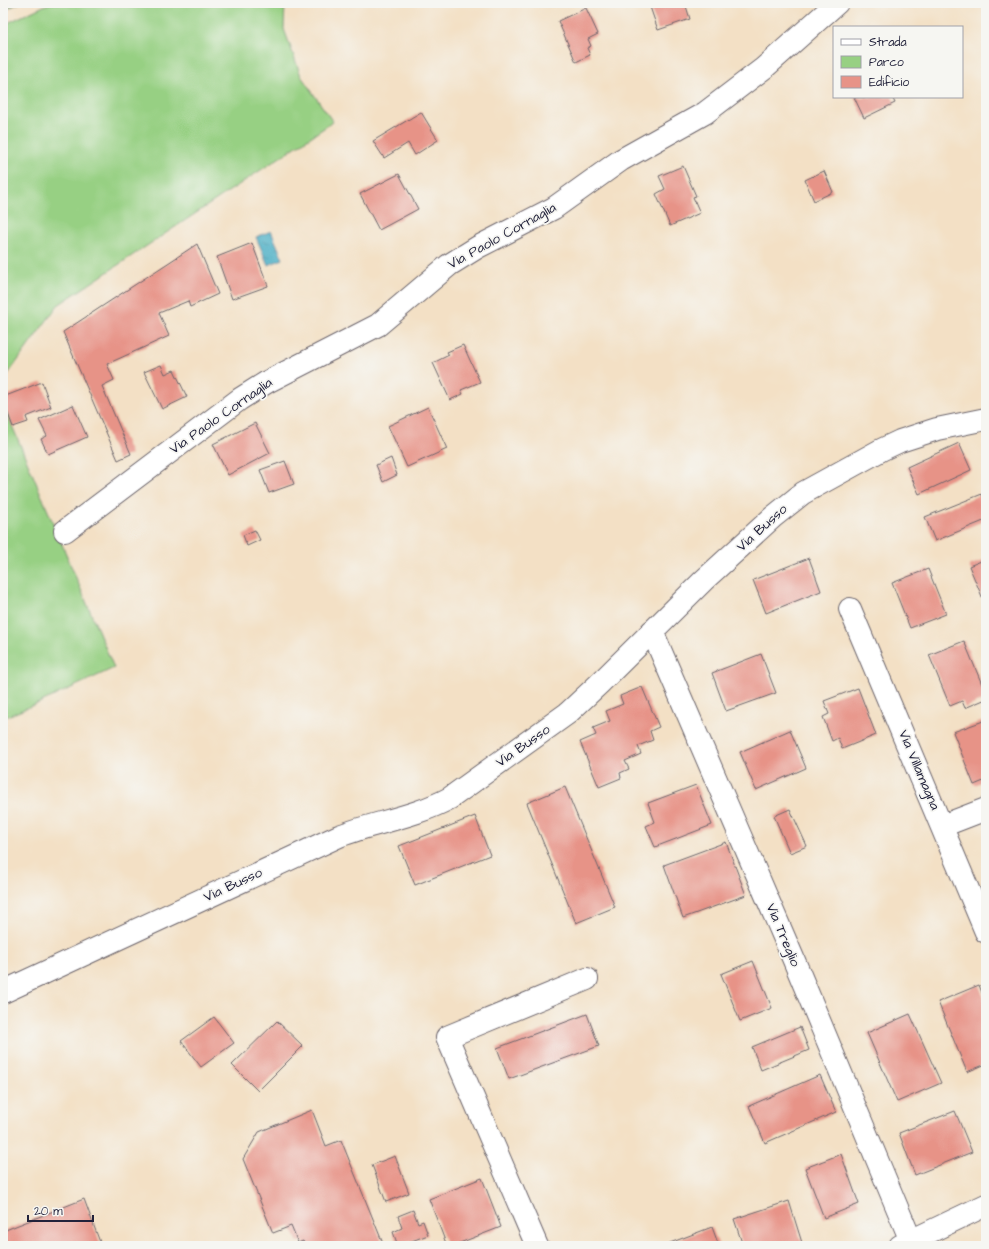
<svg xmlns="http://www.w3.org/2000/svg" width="989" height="1249" viewBox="0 0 989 1249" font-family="'Architects Daughter',sans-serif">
<defs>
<pattern id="forest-crowns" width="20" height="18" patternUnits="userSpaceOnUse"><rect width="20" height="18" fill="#79b271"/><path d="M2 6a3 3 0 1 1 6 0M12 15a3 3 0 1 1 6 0" fill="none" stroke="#63905e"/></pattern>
<pattern id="water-ripples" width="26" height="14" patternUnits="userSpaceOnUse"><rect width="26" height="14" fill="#43abc3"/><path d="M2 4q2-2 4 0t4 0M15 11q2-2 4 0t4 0" fill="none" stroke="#388ba0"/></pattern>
</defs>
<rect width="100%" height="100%" fill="#f6f6f2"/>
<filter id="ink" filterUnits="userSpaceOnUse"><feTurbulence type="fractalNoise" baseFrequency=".025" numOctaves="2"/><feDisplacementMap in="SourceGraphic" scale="8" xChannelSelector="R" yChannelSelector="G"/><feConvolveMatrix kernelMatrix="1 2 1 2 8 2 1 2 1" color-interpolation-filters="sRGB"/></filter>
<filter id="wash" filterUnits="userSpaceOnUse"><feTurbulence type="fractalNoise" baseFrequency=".012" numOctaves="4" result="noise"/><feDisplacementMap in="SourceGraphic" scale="16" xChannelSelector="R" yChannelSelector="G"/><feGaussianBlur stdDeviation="0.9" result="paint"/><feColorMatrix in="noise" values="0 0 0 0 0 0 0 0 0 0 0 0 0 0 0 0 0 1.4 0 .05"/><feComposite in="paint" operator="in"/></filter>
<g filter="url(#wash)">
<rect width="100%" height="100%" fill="#f3e0c5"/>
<g fill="#97d083" stroke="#5c795f">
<polygon points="50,3 285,3 284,29 301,76 333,122 58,305 3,381 3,25"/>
<polygon points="3,404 114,668 39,703 3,718"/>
</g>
<polygon fill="url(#forest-crowns)" stroke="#4e6a56" points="3,3 19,3 3,11"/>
<polygon fill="url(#water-ripples)" stroke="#32667f" points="271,231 283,259 268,265 256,237"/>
<g id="blocks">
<g fill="#e79387">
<polygon points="651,3 685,3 690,19 658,30 649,4"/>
<polygon points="586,8 598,34 588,39 591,46 587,48 590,55 576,62 558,21"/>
<polygon points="854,97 892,97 895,103 864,118"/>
<polygon points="421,112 438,140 415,155 408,143 384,158 373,141"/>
<polygon points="683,166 696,196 693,197 700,213 670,226 656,194 665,189 659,176"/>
<polygon points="824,171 833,192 814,201 805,180"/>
<polygon points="399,174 418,209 379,230 360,194"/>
<polygon points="252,243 268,286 232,299 217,257"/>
<polygon points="197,244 218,294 190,307 188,301 159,313 169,336 107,364 114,380 102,386 131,454 118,460 63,332"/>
<polygon points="463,345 480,382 461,390 463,394 450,400 433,363 449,355 447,352"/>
<polygon points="161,365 165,374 174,370 187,397 162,409 144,372"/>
<polygon points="42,382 51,407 26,417 28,422 13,427 3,401 3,397"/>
<polygon points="73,405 87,437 48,454 41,439 47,436 39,420"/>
<polygon points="428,407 447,449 407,467 388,426"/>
<polygon points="255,423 270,453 228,475 213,444"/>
<polygon points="959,443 971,470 919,494 907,467"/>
<polygon points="391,458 397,475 383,482 376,465"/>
<polygon points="285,461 294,484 269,493 260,470"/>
<polygon points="982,494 986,503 986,520 935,541 925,517"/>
<polygon points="255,530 260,540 247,546 243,535"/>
<polygon points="809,558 821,591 766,613 753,580"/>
<polygon points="986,559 986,606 969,566"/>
<polygon points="928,569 946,614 910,628 892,583"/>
<polygon points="964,641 986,694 986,699 965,708 962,701 950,706 929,655"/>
<polygon points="761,654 776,693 726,711 712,673"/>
<polygon points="642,687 659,727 650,731 653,740 638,746 641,754 625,761 629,769 620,773 621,778 599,787 580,742 596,735 593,728 610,721 606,711 623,704 620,696"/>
<polygon points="858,688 876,735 842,749 838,738 832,741 823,717 829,714 824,701"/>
<polygon points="986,720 986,780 974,785 953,732"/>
<polygon points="790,730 806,768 756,790 740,752"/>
<polygon points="696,785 712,825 655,847 646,826 655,822 648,803"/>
<polygon points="565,787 615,907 576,923 527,803"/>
<polygon points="790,809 807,846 790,853 774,816"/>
<polygon points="475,816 490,855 415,885 399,846"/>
<polygon points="726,842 746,895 683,918 664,865"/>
<polygon points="753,961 772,1008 740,1021 721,974"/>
<polygon points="979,985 986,1003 986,1064 967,1072 938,1002"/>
<polygon points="587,1014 599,1046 509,1079 497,1048"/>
<polygon points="910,1014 941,1083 897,1102 867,1033"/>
<polygon points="214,1017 234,1043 201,1067 181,1041"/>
<polygon points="277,1021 303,1046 258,1091 232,1065"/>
<polygon points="800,1027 809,1050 761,1070 752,1047"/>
<polygon points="820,1075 836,1112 765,1143 749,1106"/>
<polygon points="312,1110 326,1146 341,1140 384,1246 305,1246 303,1241 298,1243 291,1226 273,1233 243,1159 259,1132"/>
<polygon points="955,1111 972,1152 915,1175 899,1133"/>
<polygon points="841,1154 859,1204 824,1218 805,1168"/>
<polygon points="395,1156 409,1193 386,1202 372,1165"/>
<polygon points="482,1178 501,1227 452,1246 447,1246 429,1199"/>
<polygon points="84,1199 101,1245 3,1246 3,1231"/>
<polygon points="789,1201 803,1246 743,1246 734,1219"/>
<polygon points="413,1210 418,1223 423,1221 428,1235 398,1246 393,1232 402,1228 398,1216"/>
<polygon points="712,1227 719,1246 662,1246"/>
</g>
</g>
</g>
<g filter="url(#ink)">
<use href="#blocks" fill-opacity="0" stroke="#6b646b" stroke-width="1"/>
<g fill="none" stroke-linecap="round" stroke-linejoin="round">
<defs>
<g id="minor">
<polyline points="65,531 240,399 267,382 378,325 449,265 478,247 554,208 621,160 705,113 764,68 837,3"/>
<polyline points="850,609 986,932"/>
<polyline points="652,631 793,958 911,1241"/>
<polyline points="942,826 986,809"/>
<path d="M3,992L339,836C376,822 415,817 450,798L568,713L600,683L704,580L773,517L803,493L881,450L900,441L937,429L986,419"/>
<polyline points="537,1246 447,1037 587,979"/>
<polyline points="900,1246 986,1205"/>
</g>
</defs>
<use href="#minor" stroke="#6b646b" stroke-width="24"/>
<use href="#minor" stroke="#fff" stroke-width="22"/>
</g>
</g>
<g text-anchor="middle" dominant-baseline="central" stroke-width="3.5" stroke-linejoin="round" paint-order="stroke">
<g font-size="14" fill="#22223b" stroke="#f6f6f2">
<text transform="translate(502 236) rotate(-29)">Via Paolo Cornaglia</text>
<text transform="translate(221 416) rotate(-35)">Via Paolo Cornaglia</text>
<text transform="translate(762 528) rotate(-42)">Via Busso</text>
<text transform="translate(523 746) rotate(-35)">Via Busso</text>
<text transform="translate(919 770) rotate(67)">Via Villamagna</text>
<text transform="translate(233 885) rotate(-25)">Via Busso</text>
<text transform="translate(783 935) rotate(67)">Via Treglio</text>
</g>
</g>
<rect width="989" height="1249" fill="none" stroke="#f6f6f2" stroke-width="16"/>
<rect x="833" y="26" width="130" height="72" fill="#f6f6f2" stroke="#a1a1a9"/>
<rect x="841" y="39" width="20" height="6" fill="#ffffff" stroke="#a1a1a9"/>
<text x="869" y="46" font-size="12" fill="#22223b">Strada</text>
<rect x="841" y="56" width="20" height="12" fill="#97d083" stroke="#a1a1a9"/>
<text x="869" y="66" font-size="12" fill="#22223b">Parco</text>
<rect x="841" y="76" width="20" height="12" fill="#e79387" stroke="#a1a1a9"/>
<text x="869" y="86" font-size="12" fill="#22223b">Edificio</text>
<path d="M28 1215v6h65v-6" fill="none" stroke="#22223b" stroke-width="2"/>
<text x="34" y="1215" font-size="12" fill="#22223b" stroke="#f6f6f2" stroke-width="3" paint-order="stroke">20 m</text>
</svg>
